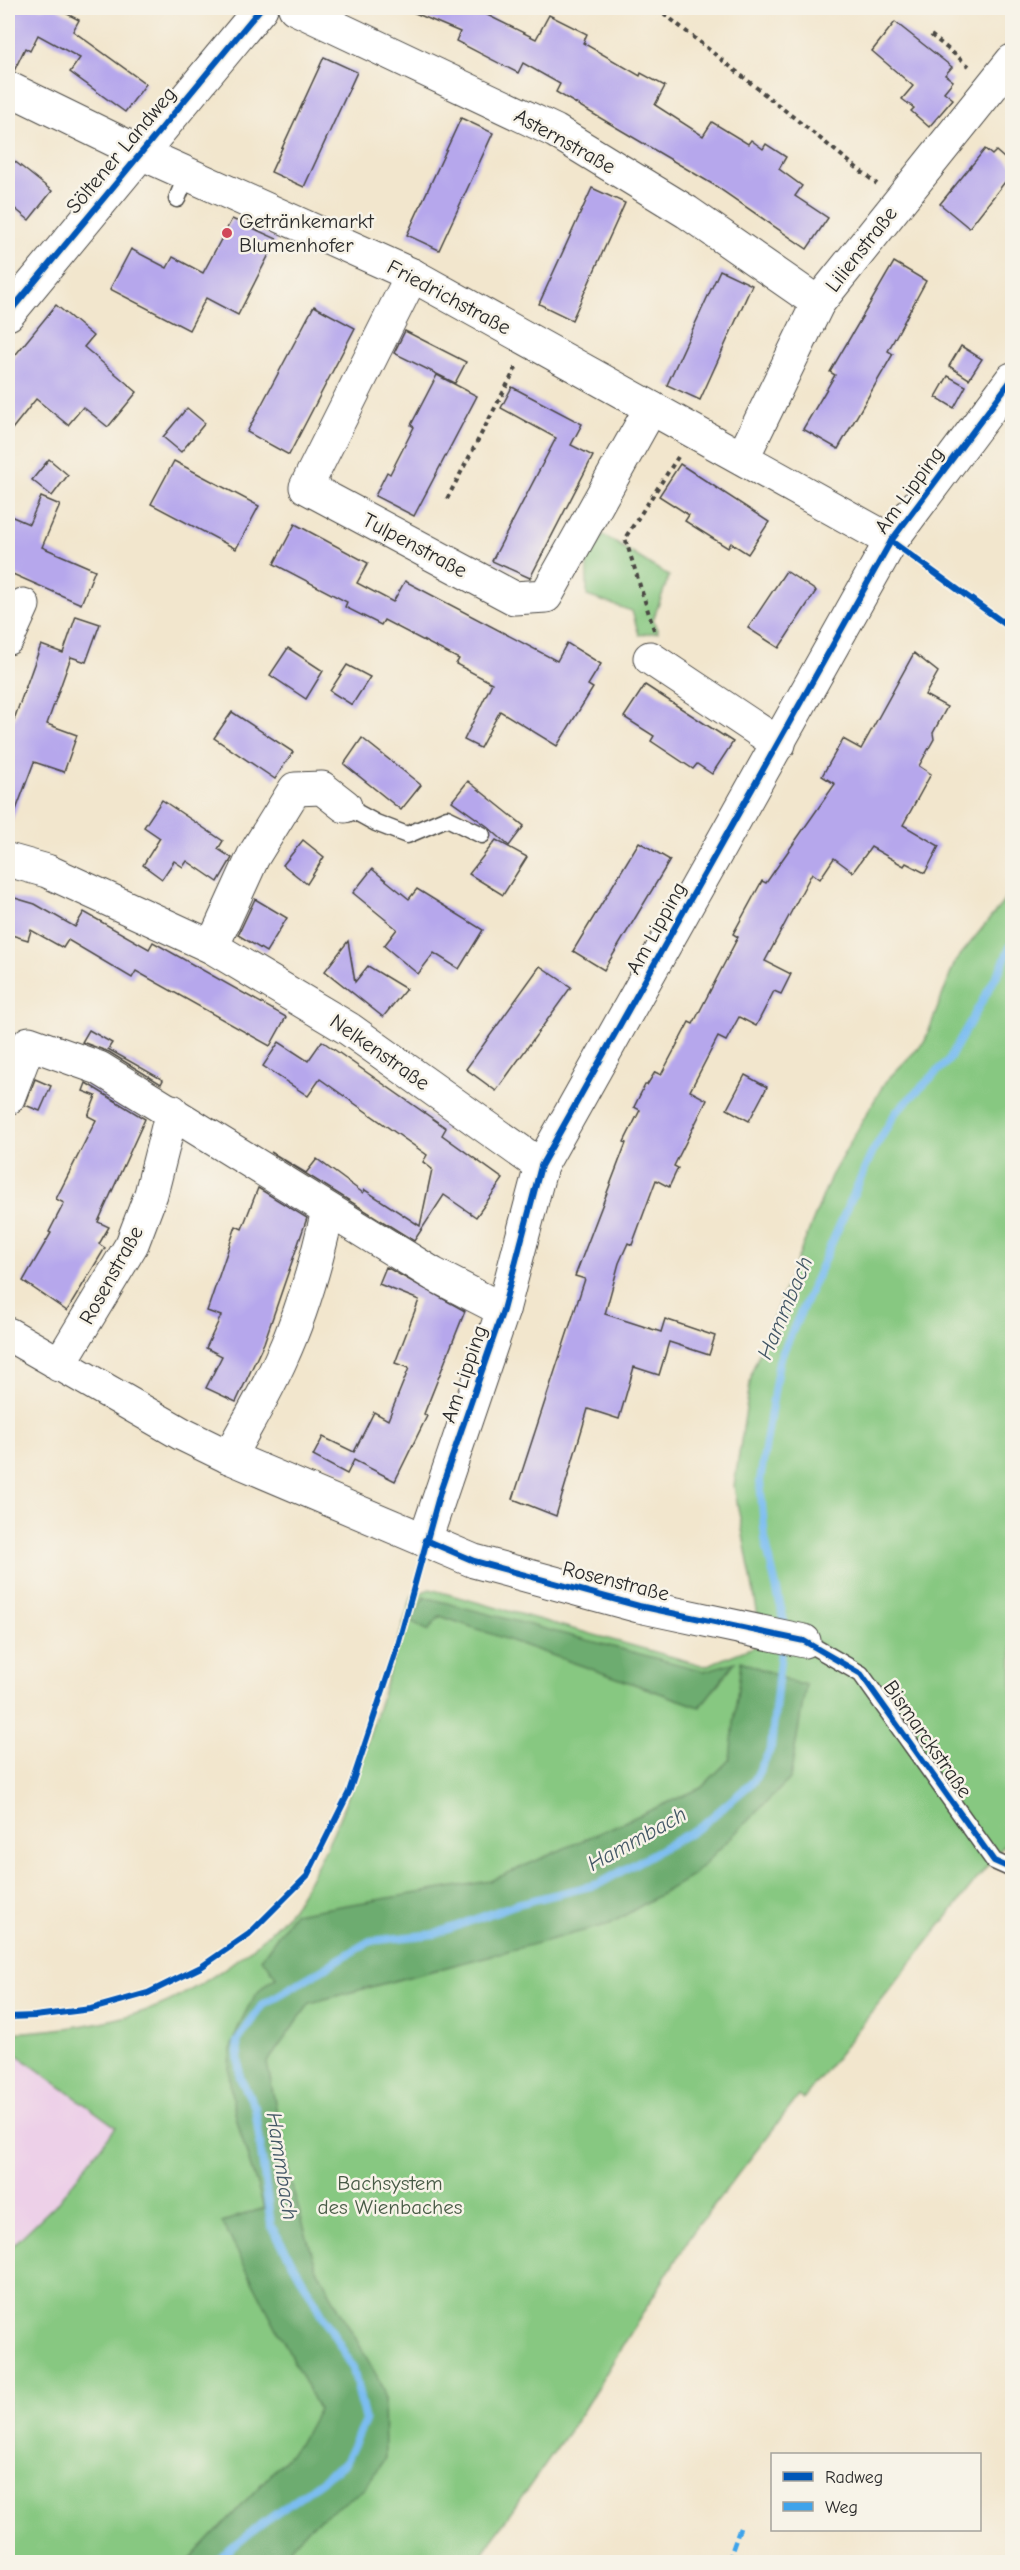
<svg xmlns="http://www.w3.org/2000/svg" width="1020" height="2570" viewBox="0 0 1020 2570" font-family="'Comic Neue',sans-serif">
<rect width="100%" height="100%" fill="#f7f3e8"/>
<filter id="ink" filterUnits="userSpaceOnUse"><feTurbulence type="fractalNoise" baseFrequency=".0167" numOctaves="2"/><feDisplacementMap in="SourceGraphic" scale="12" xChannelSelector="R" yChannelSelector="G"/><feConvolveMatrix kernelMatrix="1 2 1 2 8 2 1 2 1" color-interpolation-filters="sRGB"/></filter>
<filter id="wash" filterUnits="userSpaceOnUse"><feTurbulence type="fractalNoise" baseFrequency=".008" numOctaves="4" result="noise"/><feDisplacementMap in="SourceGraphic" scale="24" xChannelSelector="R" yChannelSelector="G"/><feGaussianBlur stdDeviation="1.35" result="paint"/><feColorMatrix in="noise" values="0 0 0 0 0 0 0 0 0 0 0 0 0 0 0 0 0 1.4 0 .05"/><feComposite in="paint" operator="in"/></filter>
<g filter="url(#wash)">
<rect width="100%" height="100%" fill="#f2e6cd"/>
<polygon fill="#edd0e8" points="8,2048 116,2127 55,2205 8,2250"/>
<g fill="#87c881" stroke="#597a56" stroke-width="1.5">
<polygon points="603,535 669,576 653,620 658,632 639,635 632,611 587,596 587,563"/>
<path d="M1012,876V1835L803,2099L799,2096L693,2232L582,2412L476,2562H8V2250L55,2205L116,2127L8,2048V2033C55,2031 106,2024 151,2009C195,1993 271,1941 296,1902C355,1809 379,1699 412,1596L430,1589L705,1666L763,1643L734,1486L752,1371L831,1176L885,1082L925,1041L955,962L1004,901Z"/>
</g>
<g fill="#6dac6f" stroke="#4c6c4d" stroke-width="1.5">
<polygon points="424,1597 704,1671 735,1662 700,1707 440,1616 428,1631 411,1621"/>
<path d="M741,1661L798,1684H806L790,1779L692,1876L610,1924L310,2003L267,2063L292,2187L316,2267L384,2389L385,2458L364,2489L308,2528L279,2562H188L299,2444L318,2409L222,2222L264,2208C251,2164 224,2099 230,2054C232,2040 238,2028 244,2015C252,1999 260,1986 276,1977L269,1966L261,1959L293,1914L490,1881L701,1788L730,1759Z"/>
</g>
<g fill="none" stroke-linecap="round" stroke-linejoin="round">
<g stroke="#7cbdf1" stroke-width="8">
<polyline points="783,1630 784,1621 765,1539 760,1481 779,1361 871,1155 896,1112 948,1061 1001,968 1012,943"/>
<polyline points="215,2562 250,2533 345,2463 365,2421 353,2368 271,2225 255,2107 240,2078 237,2042 262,2005 370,1941 435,1934 517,1904 599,1884 700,1827 754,1781 771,1748 782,1642"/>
</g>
</g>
<g id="blocks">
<g fill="#b6a7ec">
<polygon points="8,8 56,8 79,20 73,31 146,84 125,112 70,72 80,58 38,35 30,51 25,48 14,71 8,69"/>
<polygon points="403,8 473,8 536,39 549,15 587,34 583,43 640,76 641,73 665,86 655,105 703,136 712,122 748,144 751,140 763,149 766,144 786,157 779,169 802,186 795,196 828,218 807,249 714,185 556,92 560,84 523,63 518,73 456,41 460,32"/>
<polygon points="895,22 952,67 945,75 953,81 944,92 953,99 929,127 911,111 914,108 902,99 913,86 872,51"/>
<polygon points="324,57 357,72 304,187 271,172"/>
<polygon points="461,118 493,133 439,250 407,235"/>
<polygon points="985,149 992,155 996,151 1012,165 1012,173 969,228 940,204"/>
<polygon points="8,156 52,191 29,220 8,203"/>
<polygon points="592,188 625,203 572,320 539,304"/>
<polygon points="232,219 277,239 238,315 206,298 189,330 110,289 131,249 167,268 173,257 203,273"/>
<polygon points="894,262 926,281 888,351 893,354 838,449 803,429 835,375 830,372"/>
<polygon points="720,270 752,285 700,400 667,385"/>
<polygon points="56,305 93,336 84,347 137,392 108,427 83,407 68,425 36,399 8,434 8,364"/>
<polygon points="314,306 355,328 289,455 247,432"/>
<polygon points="405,331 466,362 455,383 394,353"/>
<polygon points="961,346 982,359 969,379 949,366"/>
<polygon points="437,375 477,396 414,516 375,496 387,472 390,474 414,427 411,425"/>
<polygon points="948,376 966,386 954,408 936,397"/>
<polygon points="512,387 582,424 571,445 593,456 530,578 492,561 556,438 501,408"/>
<polygon points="187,408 205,423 181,452 163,437"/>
<polygon points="49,459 68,475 52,496 32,480"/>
<polygon points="174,461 259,506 236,549 151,504"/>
<polygon points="680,464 769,522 748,554 731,543 728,548 685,521 689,515 659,496"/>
<polygon points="41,497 60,505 42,547 95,570 81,604 8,572 8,515 29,524"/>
<polygon points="295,524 368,563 357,583 393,602 405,581 557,661 567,643 601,664 588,685 593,688 557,746 500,711 480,748 464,740 492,683 456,664 459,659 384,620 381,625 345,607 347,602 274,564"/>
<polygon points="786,571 816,591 779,648 748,628"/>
<polygon points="76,616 100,624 86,662 71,657 47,724 77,735 64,772 34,762 10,826 8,826 8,736 41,645 63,653"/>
<polygon points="288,648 323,671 306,699 270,675"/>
<polygon points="914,653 938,672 925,695 947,707 933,733 934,739 919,766 931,774 903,825 939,846 925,873 906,863 904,866 871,847 853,872 834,858 820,879 812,873 765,961 791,974 781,994 774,991 756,1026 739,1017 726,1041 718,1037 690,1091 707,1100 674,1166 678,1168 669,1187 656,1180 632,1245 628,1243 619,1263 605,1314 661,1332 665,1319 715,1336 709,1355 669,1342 659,1375 634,1367 619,1419 588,1409 556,1516 513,1499 585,1279 575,1276 626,1143 624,1142 640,1110 634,1107 645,1085 647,1085 655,1072 661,1075 689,1022 693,1024 738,937 733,934 762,881 766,883 835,784 822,776 843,739 861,749"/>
<polygon points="347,665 370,677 352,705 330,691"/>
<polygon points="645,685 733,742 712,774 697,764 693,769 651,741 654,736 624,717"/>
<polygon points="232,712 293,752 275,779 214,738"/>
<polygon points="362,738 421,785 401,810 344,764"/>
<polygon points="468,781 524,826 509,846 487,826 452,801"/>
<polygon points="162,800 223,841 218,849 232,858 218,882 187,861 183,867 174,861 162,879 143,865 160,838 144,827"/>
<polygon points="303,840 324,857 307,884 283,865"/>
<polygon points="496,840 527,857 503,895 469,874"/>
<polygon points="639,842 670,860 604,970 573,951"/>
<polygon points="372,869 409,899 417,889 483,930 459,969 434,953 418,974 384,946 397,929 353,893"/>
<polygon points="8,896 35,904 75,927 84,912 149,949 153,942 286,1017 270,1046 136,971 132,978 68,940 63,948 31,930 28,940 8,934"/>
<polygon points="255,899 287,918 266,952 238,935"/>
<polygon points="348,941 355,982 368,966 406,989 383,1017 325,971"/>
<polygon points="540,966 571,987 496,1091 466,1069"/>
<polygon points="89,1030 112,1043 108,1049 163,1080 161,1084 109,1052 82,1042"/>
<polygon points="322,1041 446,1128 442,1135 503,1179 476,1217 444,1195 414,1241 271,1152 306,1173 317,1159 363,1193 365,1190 420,1226 432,1169 423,1162 427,1155 320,1079 308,1096 263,1066 279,1042 308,1061"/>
<polygon points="745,1075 767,1087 749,1121 727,1109"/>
<polygon points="35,1079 51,1086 40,1111 25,1105"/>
<polygon points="86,1083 145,1119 98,1222 109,1227 99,1244 105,1248 67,1311 23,1281 51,1233 49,1232 64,1203 56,1199 96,1120 88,1116 96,1096 83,1091"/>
<polygon points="258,1188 307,1218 264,1343 236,1402 206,1388 222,1356 206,1348 221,1316 207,1311 236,1226 242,1229"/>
<polygon points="386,1267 465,1311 424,1414 427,1416 395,1481 354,1460 347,1474 313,1456 323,1437 354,1452 374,1412 388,1420 409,1368 395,1363 419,1300 379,1284"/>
</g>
</g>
</g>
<g filter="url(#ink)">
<use href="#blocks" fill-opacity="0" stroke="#494743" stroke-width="1.5"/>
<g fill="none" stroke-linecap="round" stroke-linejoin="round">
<defs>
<g id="service">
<polyline points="177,199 187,174"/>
<polyline points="345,806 376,823 407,835 447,818 482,835"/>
<polyline points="804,1641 861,1674 994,1861 1012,1869"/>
</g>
<g id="minor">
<polyline points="295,8 555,131 687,212 818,303"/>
<polyline points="8,88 141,153 412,275 891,541"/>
<polyline points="412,275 306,487 514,598 546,596 651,408"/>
<polyline points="8,314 261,8"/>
<polyline points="743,457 818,303 1012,61"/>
<polyline points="8,638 23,605"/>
<polyline points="650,658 779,744"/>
<polyline points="8,860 47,871 212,947 349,1029 541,1166"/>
<polyline points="212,947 253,857 295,789 322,788 345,806"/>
<polyline points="8,1098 29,1043 99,1068 433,1274 503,1310"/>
<polyline points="8,1334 182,1434 229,1457 474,1561 639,1606 804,1641"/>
<polyline points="59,1365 132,1244 151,1194 172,1111"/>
<path d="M229,1457C246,1425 266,1393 281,1359C303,1311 317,1261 328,1210"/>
<polyline points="425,1540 503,1310 541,1166 891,541 1012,379"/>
</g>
</defs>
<use href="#service" stroke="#494743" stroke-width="19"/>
<use href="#minor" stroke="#494743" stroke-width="35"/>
<g stroke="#494743" stroke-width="4" stroke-dasharray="4.5 4.5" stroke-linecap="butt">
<polyline points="657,8 877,184"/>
<polyline points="931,35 969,66"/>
<polyline points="447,499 517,366"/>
<polyline points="654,630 625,538 678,457"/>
</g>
<use href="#service" stroke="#fff" stroke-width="16"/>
<use href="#minor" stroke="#fff" stroke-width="33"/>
<polyline stroke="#3ea3eb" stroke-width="4.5" stroke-dasharray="9 4.5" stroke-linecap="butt" points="728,2562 740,2528"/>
<defs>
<g id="cycleway">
<polyline points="8,314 261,8"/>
<polyline points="891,541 1012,629"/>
<polyline points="425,1540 474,1561 639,1606 804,1641 861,1674 994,1861 1012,1869"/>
<polyline points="8,2017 35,2016 91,2009 148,1993 201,1967 249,1934 307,1876 349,1792 398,1645 441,1489 503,1310 541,1166 891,541 1012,379"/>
</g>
</defs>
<use href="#cycleway" stroke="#f7f3e8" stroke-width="10"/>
<use href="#cycleway" stroke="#0057b8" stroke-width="6"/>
</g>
</g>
<circle fill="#d1495b" stroke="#f7f3e8" stroke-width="2" cx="227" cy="233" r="6"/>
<g text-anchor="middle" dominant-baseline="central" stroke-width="5" stroke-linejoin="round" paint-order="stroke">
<g font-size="21" fill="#2b2b2b" stroke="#f7f3e8">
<text transform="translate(565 141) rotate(29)">Asternstraße</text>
<text transform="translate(121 150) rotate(-50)">Söltener Landweg</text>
<text transform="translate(861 249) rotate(-52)">Lilienstraße</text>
<text transform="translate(449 297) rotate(28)">Friedrichstraße</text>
<text transform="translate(909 490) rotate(-54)">Am Lipping</text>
<text transform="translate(415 545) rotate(28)">Tulpenstraße</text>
<text transform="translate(656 928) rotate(-61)">Am Lipping</text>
<text transform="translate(380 1052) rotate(35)">Nelkenstraße</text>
<text transform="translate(111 1275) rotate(-61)">Rosenstraße</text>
<text transform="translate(464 1374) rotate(-71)">Am Lipping</text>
<text transform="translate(616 1581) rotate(14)">Rosenstraße</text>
<text transform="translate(928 1739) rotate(55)">Bismarckstraße</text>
</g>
<g font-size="21" fill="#2b2b2b" stroke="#f7f3e8" text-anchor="start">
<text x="239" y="221">Getränkemarkt<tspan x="239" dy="24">Blumenhofer</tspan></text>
</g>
<g font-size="21" fill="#475a45" stroke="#f7f3e8">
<text x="390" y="2183">Bachsystem<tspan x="390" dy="24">des Wienbaches</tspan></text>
</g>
<g font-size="22" font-style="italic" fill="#435766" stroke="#f7f3e8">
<text transform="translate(785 1308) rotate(-67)">Hammbach</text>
<text transform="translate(637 1839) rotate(-29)">Hammbach</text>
<text transform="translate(282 2166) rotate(81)">Hammbach</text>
</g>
</g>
<rect width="1020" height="2570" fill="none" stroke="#f7f3e8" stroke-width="30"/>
<rect x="771" y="2453" width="210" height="78" fill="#f7f3e8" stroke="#a5a39c" stroke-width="1.5"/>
<rect x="783" y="2472" width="30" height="9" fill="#0057b8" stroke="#a5a39c" stroke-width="1.5"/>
<text x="825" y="2483" font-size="18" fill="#2b2b2b">Radweg</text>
<rect x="783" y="2502" width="30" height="9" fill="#3ea3eb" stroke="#a5a39c" stroke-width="1.5"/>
<text x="825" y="2513" font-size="18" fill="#2b2b2b">Weg</text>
</svg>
